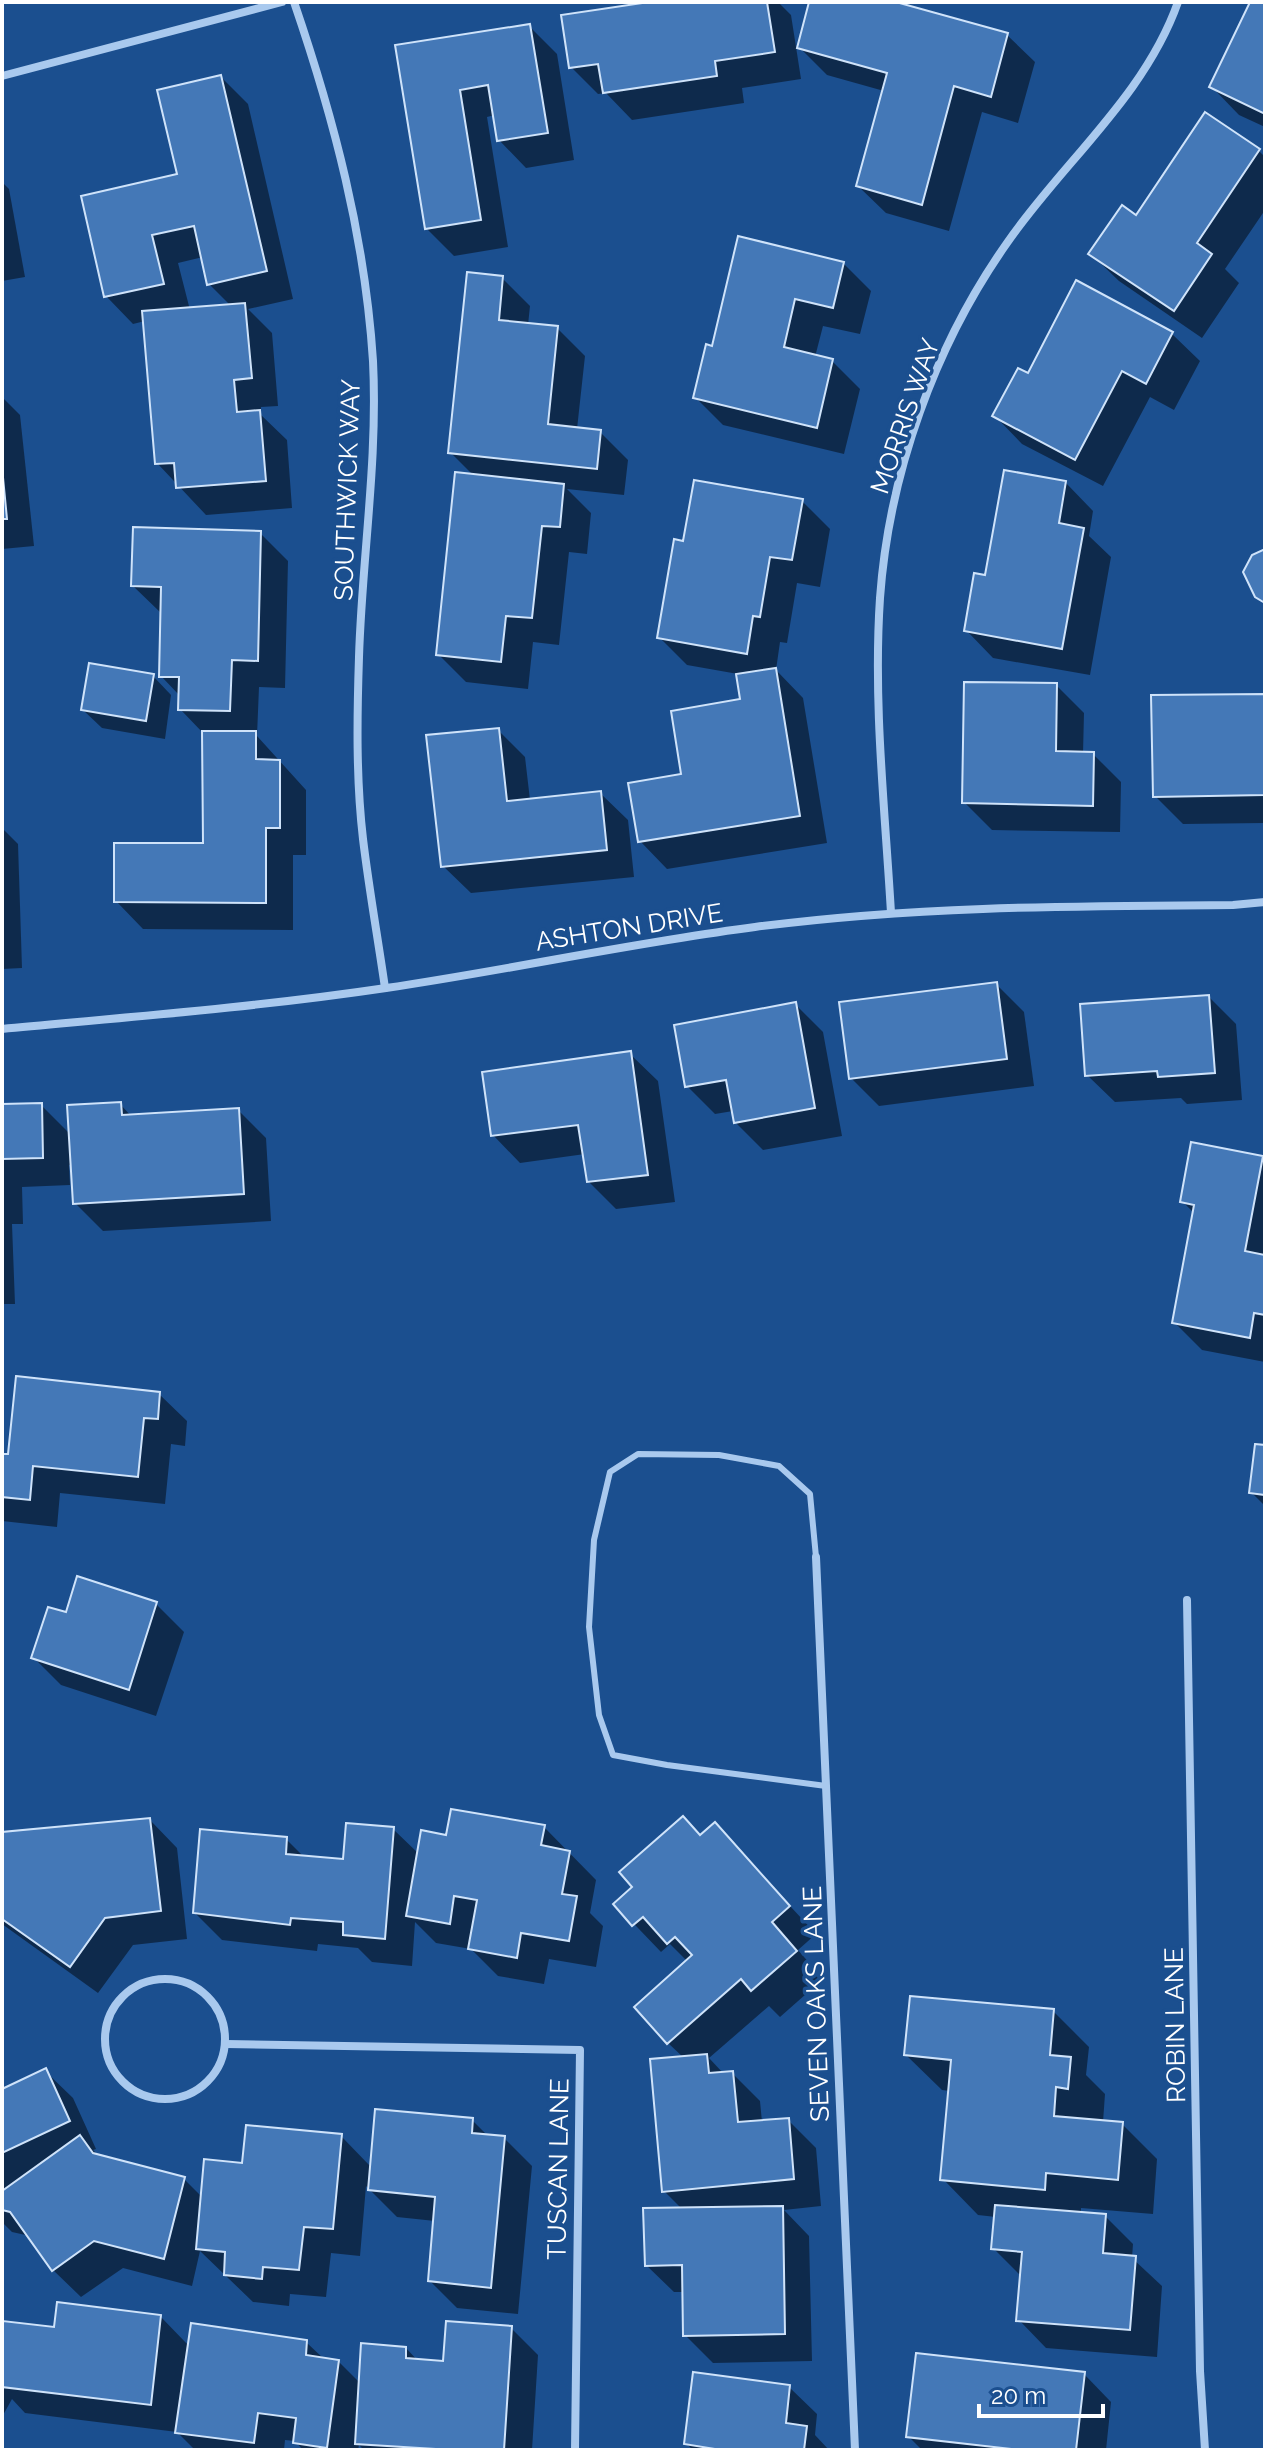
<svg xmlns="http://www.w3.org/2000/svg" width="1267" height="2452" viewBox="0 0 1267 2452" font-family="Raleway,sans-serif">
<rect width="100%" height="100%" fill="#1b4f8f"/>
<g fill="#0007" fill-rule="evenodd">
<polygon points="663,2 778,2 791,15 801,79 742,88 744,103 632,120 606,93 598,94 571,67"/>
<polygon points="811,2 888,2 1007,35 1035,62 1018,123 982,112 949,231 886,213 858,186 884,91 827,75 799,47"/>
<polygon points="1252,2 1265,2 1265,127 1239,115 1212,87"/>
<polygon points="529,26 557,54 574,160 526,168 499,140 495,115 487,117 508,247 454,256 426,228 397,46"/>
<path d="M221,77L248,104L293,299L248,309L272,333L278,406L261,407V415L287,440L292,508L206,515L157,463L145,321L133,324L106,296L180,176ZM203,257L209,284L231,306L190,310L178,263Z"/>
<polygon points="1259,151 1265,157 1265,210 1225,269 1239,283 1202,338 1119,281 1091,254 1136,218"/>
<polygon points="2,182 9,189 25,277 2,281"/>
<polygon points="843,263 871,291 860,334 823,326 815,357 832,361 860,389 844,454 723,425 695,397 713,348"/>
<polygon points="502,278 530,306 528,325 557,328 585,356 577,429 600,432 628,460 624,495 567,489 591,513 587,554 569,552 559,645 533,642 528,689 466,682 438,654 474,476 450,452"/>
<polygon points="1172,334 1200,361 1174,410 1150,397 1103,486 1022,444 995,416 1028,376"/>
<polygon points="2,397 20,415 34,546 2,549"/>
<polygon points="1066,483 1093,511 1089,536 1111,557 1090,675 993,658 966,630 987,577"/>
<polygon points="802,501 830,529 820,587 797,583 787,643 780,642 776,670 803,698 827,843 667,869 640,841 683,775 742,701 738,674 687,665 659,637 685,543"/>
<polygon points="260,533 288,561 285,688 259,687 257,736 306,790 306,855 293,855 293,930 143,929 116,901 205,845 204,734 180,709 180,696 161,676 161,613 133,586"/>
<polygon points="153,676 171,695 165,739 102,728 83,710"/>
<polygon points="1056,685 1084,713 1083,754 1093,754 1121,782 1120,832 992,830 964,802"/>
<polygon points="1265,696 1265,823 1183,824 1155,796"/>
<polygon points="498,730 525,757 530,800 600,793 628,820 634,877 471,893 443,866"/>
<polygon points="2,828 18,844 22,968 2,969"/>
<polygon points="996,984 1024,1012 1034,1086 879,1106 851,1078"/>
<polygon points="1209,997 1236,1024 1242,1100 1187,1104 1181,1098 1115,1102 1087,1075"/>
<polygon points="795,1004 823,1032 842,1136 763,1150 735,1122 733,1111 715,1114 687,1086"/>
<polygon points="630,1054 658,1081 675,1202 616,1209 588,1181 585,1154 520,1163 493,1135"/>
<polygon points="120,1104 132,1117 238,1110 266,1138 271,1221 103,1231 75,1203 73,1164 69,1165 70,1185 22,1187 23,1224 12,1224 15,1304 2,1304 2,1106 41,1105 71,1135"/>
<polygon points="1262,1158 1265,1161 1265,1362 1202,1350 1174,1322 1195,1214 1182,1201"/>
<polygon points="159,1394 187,1421 185,1446 171,1444 165,1504 60,1493 57,1527 2,1521 2,1456 10,1457"/>
<polygon points="1265,1447 1265,1506 1251,1492"/>
<polygon points="156,1604 184,1632 156,1716 61,1685 34,1658 67,1614"/>
<polygon points="150,1820 177,1848 187,1939 133,1945 98,1993 2,1924 2,1834"/>
<polygon points="715,1825 816,1934 798,1950 823,1979 780,2017 769,2006 709,2058 724,2074 732,2073 760,2101 762,2122 788,2120 816,2148 821,2206 784,2210 809,2236 812,2361 713,2363 685,2335 685,2292 674,2292 646,2265 683,2210 664,2191 684,2058 668,2043 688,1962 670,1944 661,1952 615,1904"/>
<polygon points="544,1827 596,1880 590,1913 603,1926 596,1967 549,1959 544,1984 498,1976 471,1949 436,1943 415,1922 412,1966 372,1962 358,1948 318,1944 317,1951 222,1940 195,1913 286,1839 305,1858 345,1861 393,1829 419,1854 447,1837"/>
<polygon points="1053,2011 1089,2047 1086,2075 1105,2094 1103,2122 1122,2124 1157,2159 1153,2214 1081,2208 1081,2214 1105,2216 1133,2244 1132,2258 1162,2286 1157,2357 1046,2348 1019,2320 1022,2277 993,2248 996,2217 978,2215 943,2179 950,2091 942,2090 906,2055"/>
<polygon points="45,2071 73,2098 96,2149 93,2150 99,2156 184,2179 203,2198 244,2165 341,2136 372,2168 472,2120 489,2137 504,2138 532,2166 518,2314 457,2308 430,2281 435,2221 397,2217 366,2186 360,2256 331,2253 326,2297 290,2294 289,2306 253,2302 200,2251 192,2286 123,2268 81,2297 53,2270 30,2236 12,2232 2,2222 2,2086 4,2090"/>
<polygon points="160,2316 189,2346 306,2342 324,2359 338,2361 361,2384 406,2348 418,2361 445,2363 511,2328 538,2355 532,2450 364,2450 359,2445 358,2450 303,2450 295,2441 285,2440 284,2450 195,2450 177,2432 25,2413 12,2399 2,2417 2,2349 5,2323 56,2329"/>
<polygon points="1084,2374 1111,2402 1106,2450 922,2450 908,2436"/>
<polygon points="789,2387 817,2414 815,2435 829,2450 693,2450 686,2443"/>
</g>
<g fill="#4478b7" stroke="#cfe3fa" stroke-width="2">
<polygon points="649,2 767,2 775,52 715,61 717,76 603,93 598,64 569,68 561,15"/>
<polygon points="809,2 896,2 1008,33 991,97 954,86 922,205 856,186 887,73 797,48"/>
<polygon points="1250,2 1265,2 1265,114 1209,87"/>
<polygon points="530,24 548,133 497,141 488,85 460,90 481,220 425,229 395,45"/>
<polygon points="221,75 267,271 207,285 194,226 152,235 164,284 104,297 81,196 177,174 157,90"/>
<polygon points="1205,112 1260,149 1197,243 1212,254 1174,311 1088,254 1122,205 1136,215"/>
<polygon points="738,236 844,262 833,308 795,299 784,347 833,359 817,428 693,398 706,344 712,346"/>
<polygon points="467,272 503,276 499,320 558,326 548,424 601,430 597,469 448,453"/>
<polygon points="1076,280 1173,332 1146,384 1122,371 1075,460 992,416 1018,368 1028,373"/>
<polygon points="245,303 252,378 234,380 237,412 260,410 266,481 176,488 174,463 155,464 142,311"/>
<polygon points="2,467 7,519 2,519"/>
<polygon points="1004,470 1066,481 1059,523 1084,528 1062,649 964,631 974,573 985,575"/>
<polygon points="455,472 564,484 560,527 542,526 532,618 506,616 501,662 436,655"/>
<polygon points="694,480 803,499 792,560 770,557 760,617 753,616 747,654 657,638 674,539 683,541"/>
<polygon points="133,527 261,531 258,661 232,660 230,711 178,710 179,677 159,677 161,587 131,586"/>
<polygon points="1265,549 1265,603 1255,597 1243,572 1252,555"/>
<polygon points="89,663 154,674 146,721 81,710"/>
<polygon points="776,668 800,816 638,842 628,783 681,774 671,711 740,699 736,674"/>
<polygon points="964,682 1057,683 1056,751 1094,752 1093,806 962,803"/>
<polygon points="1265,694 1265,795 1153,797 1151,695"/>
<polygon points="499,728 507,801 601,791 607,850 441,867 426,735"/>
<polygon points="202,731 256,731 256,759 280,760 280,828 266,828 266,903 114,902 114,843 203,843"/>
<polygon points="997,982 1007,1059 849,1079 839,1002"/>
<polygon points="1209,995 1215,1073 1158,1077 1157,1071 1085,1076 1080,1004"/>
<polygon points="796,1002 815,1108 734,1123 726,1080 685,1087 674,1025"/>
<polygon points="631,1051 648,1175 587,1182 578,1125 491,1136 482,1072"/>
<polygon points="121,1102 122,1115 239,1108 244,1194 73,1204 67,1105"/>
<polygon points="42,1103 43,1158 2,1159 2,1104"/>
<polygon points="1191,1142 1263,1156 1245,1251 1265,1255 1265,1315 1254,1313 1250,1338 1172,1323 1194,1205 1180,1202"/>
<polygon points="16,1376 160,1392 158,1419 144,1418 138,1477 33,1466 30,1500 2,1497 2,1454 8,1454"/>
<polygon points="1255,1444 1265,1445 1265,1495 1249,1493"/>
<polygon points="77,1576 157,1602 129,1690 31,1658 48,1607 66,1612"/>
<polygon points="451,1809 545,1825 541,1845 570,1851 562,1894 577,1896 569,1941 521,1933 517,1958 468,1949 477,1900 454,1896 450,1924 406,1916 421,1830 446,1835"/>
<polygon points="683,1816 700,1835 715,1822 790,1906 772,1922 797,1951 751,1991 741,1979 667,2044 634,2007 692,1955 675,1937 667,1944 643,1917 632,1926 613,1904 632,1887 619,1872"/>
<polygon points="150,1818 161,1911 105,1918 70,1967 2,1919 2,1832"/>
<polygon points="346,1823 394,1827 385,1939 343,1935 343,1922 291,1918 290,1925 193,1913 200,1829 287,1837 286,1854 343,1859"/>
<polygon points="910,1996 1054,2009 1050,2055 1071,2057 1068,2089 1056,2087 1054,2116 1123,2122 1118,2180 1046,2173 1045,2190 940,2180 951,2060 904,2055"/>
<polygon points="707,2054 709,2073 733,2071 738,2122 789,2118 794,2179 662,2192 650,2059"/>
<polygon points="46,2068 70,2121 2,2153 2,2089"/>
<polygon points="375,2109 473,2118 472,2133 505,2136 491,2288 428,2281 435,2197 368,2190"/>
<polygon points="246,2125 342,2134 333,2229 304,2227 299,2270 263,2267 262,2279 224,2275 225,2252 196,2249 204,2159 242,2163"/>
<polygon points="80,2135 93,2153 185,2177 164,2259 94,2241 52,2271 10,2212 2,2210 2,2191"/>
<polygon points="995,2205 1106,2214 1103,2253 1136,2256 1130,2330 1016,2321 1022,2252 991,2249"/>
<polygon points="783,2206 785,2334 683,2336 682,2265 645,2266 643,2208"/>
<polygon points="57,2302 161,2315 151,2405 2,2387 3,2321 54,2327"/>
<polygon points="446,2321 512,2326 504,2450 452,2450 355,2444 361,2343 406,2347 406,2358 443,2361"/>
<polygon points="191,2323 307,2340 306,2355 339,2360 327,2448 293,2443 296,2418 258,2413 254,2443 175,2433"/>
<polygon points="916,2353 1085,2372 1076,2450 1020,2450 906,2437"/>
<polygon points="693,2372 790,2385 786,2423 807,2426 804,2450 721,2450 684,2444"/>
</g>
<g fill="none" stroke-linecap="round" stroke-linejoin="round">
<polyline stroke="#a9c9ee" stroke-width="6" points="816,1557 810,1494 779,1466 719,1455 638,1454 610,1472 594,1540 589,1627 599,1715 613,1755 667,1765 826,1786"/>
<g stroke="#a9c9ee" stroke-width="8">
<path d="M294,2C334,119 365,237 373,361C378,461 362,558 359,657C357,717 356,779 363,839C369,889 378,939 385,988"/>
<polyline points="2,76 282,2"/>
<path d="M891,913C885,809 873,703 880,598C889,473 935,345 1007,243C1063,162 1145,96 1178,2"/>
<path d="M2,1029C130,1017 258,1007 386,988C509,970 631,943 755,927C914,906 1073,906 1233,905L1265,902"/>
<polyline points="816,1557 855,2450"/>
<polyline points="1187,1600 1200,2371 1205,2450"/>
<circle cx="165" cy="2039" r="60"/>
<polyline points="226,2044 580,2050 575,2450"/>
</g>
</g>
<g text-anchor="middle" dominant-baseline="central" stroke-width="7" stroke-linejoin="round" paint-order="stroke">
<g font-size="26" fill="#fff" stroke="#1b4f8f">
<text transform="translate(905 416) rotate(-71)">MORRIS WAY</text>
<text transform="translate(347 490) rotate(-88)">SOUTHWICK WAY</text>
<text transform="translate(629 927) rotate(-9)">ASHTON DRIVE</text>
<text transform="translate(816 2004) rotate(-92)">SEVEN OAKS LANE</text>
<text transform="translate(1175 2025) rotate(-91)">ROBIN LANE</text>
<text transform="translate(558 2169) rotate(-89)">TUSCAN LANE</text>
</g>
</g>
<rect width="1267" height="2452" fill="none" stroke="#ffffff" stroke-width="8"/>
<path d="M979 2404v12h124v-12" fill="none" stroke="#ffffff" stroke-width="4"/>
<text x="991" y="2404" font-size="24" fill="#ffffff" stroke="#1b4f8f" stroke-width="6" paint-order="stroke">20 m</text>
</svg>
